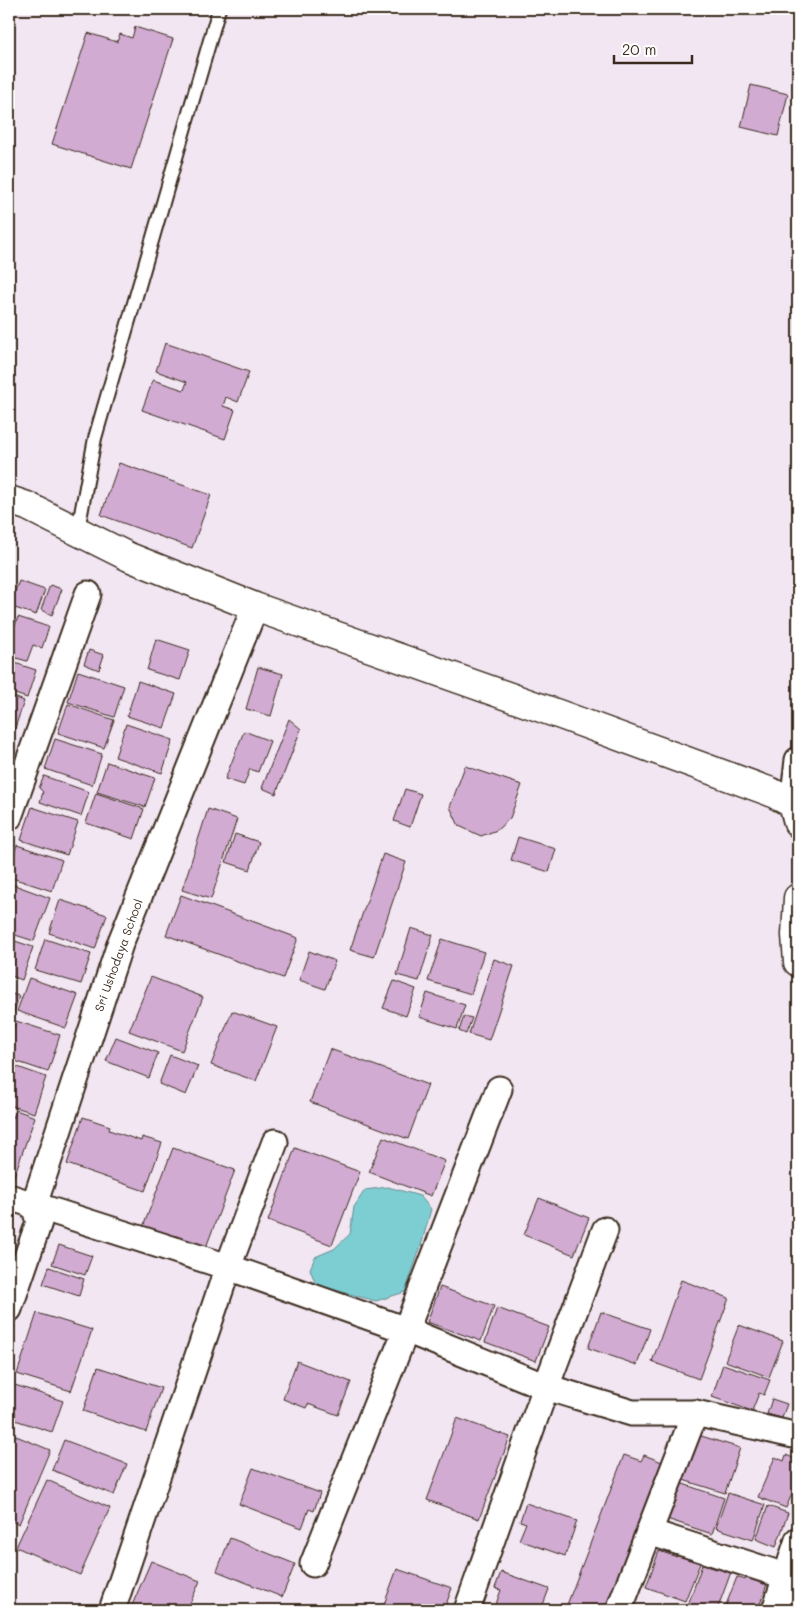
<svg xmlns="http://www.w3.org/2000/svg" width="807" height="1619" viewBox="0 0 807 1619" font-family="Mali,sans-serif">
<rect width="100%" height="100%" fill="#f1e6f2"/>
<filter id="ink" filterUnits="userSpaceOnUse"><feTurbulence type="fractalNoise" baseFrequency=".02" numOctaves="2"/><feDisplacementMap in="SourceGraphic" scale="10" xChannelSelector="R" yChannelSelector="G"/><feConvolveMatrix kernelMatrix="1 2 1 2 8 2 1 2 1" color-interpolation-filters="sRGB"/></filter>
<g filter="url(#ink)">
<polygon fill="#7dced3" stroke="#638c8b" points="388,1187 420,1196 431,1209 421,1246 405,1292 376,1301 316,1285 310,1269 315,1257 334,1249 350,1234 354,1207 365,1190"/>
<g fill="#d1abd2" stroke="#3b2a1e">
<polygon points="135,27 173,39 131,169 52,144 88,33 117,42 120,34 132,38"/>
<polygon points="751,85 788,94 778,136 741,127"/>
<polygon points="165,343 249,372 238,402 226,397 223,406 235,410 225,439 142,410 153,380 184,390 187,382 156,371"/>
<polygon points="119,463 211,495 192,548 101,515"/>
<polygon points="19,581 45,590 36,615 9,606"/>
<polygon points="50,585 62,589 52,615 41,610"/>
<polygon points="18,617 49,627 42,648 33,645 27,661 9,656 9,626 14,628"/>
<polygon points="156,639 190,650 180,680 147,670"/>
<polygon points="89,650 104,655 99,670 84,664"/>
<polygon points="9,661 36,670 27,698 9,692"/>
<polygon points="258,667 283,674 271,716 246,709"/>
<polygon points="78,671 124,686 114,717 68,702"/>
<polygon points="138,681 176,694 164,728 127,716"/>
<polygon points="9,695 24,701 14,731 9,729"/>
<polygon points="68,704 114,720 104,748 58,733"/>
<polygon points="289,719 301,729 276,794 262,788"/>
<polygon points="126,724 173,740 162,773 115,757"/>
<polygon points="244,731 270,741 258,772 250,769 244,785 225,779"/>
<polygon points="55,739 102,754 92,785 45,769"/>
<polygon points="107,762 155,778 145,807 97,792"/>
<polygon points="465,766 522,785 510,818 497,830 481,836 459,826 450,807"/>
<polygon points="44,776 89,792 81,816 40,802 43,792 39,788"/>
<polygon points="405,789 421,794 410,827 394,821"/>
<polygon points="96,793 144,809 134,839 86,823"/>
<polygon points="32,807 78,822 67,855 21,840"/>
<polygon points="208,809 237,819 211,899 182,890"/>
<polygon points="235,834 259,842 250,870 226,862"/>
<polygon points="518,837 556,849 549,872 511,860"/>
<polygon points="17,845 62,860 52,891 9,877 9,869"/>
<polygon points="383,854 406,862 374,957 350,950"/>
<polygon points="9,883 50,898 34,941 9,933"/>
<polygon points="181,895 298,938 283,978 166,935"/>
<polygon points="60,900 107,915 95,949 49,933"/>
<polygon points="411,928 433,935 419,981 397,975"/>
<polygon points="9,939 33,947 22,980 9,975"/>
<polygon points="45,939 91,954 81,984 35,970"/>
<polygon points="442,939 484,952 471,994 428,981"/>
<polygon points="309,951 335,961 325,989 299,980"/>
<polygon points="494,959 514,966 489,1040 469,1034"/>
<polygon points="151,977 203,997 182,1051 129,1031"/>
<polygon points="29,978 78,995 66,1028 17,1011"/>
<polygon points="394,981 416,989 406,1016 383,1008"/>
<polygon points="9,993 19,996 10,1026 9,1025"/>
<polygon points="427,993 465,1005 457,1029 419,1017"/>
<polygon points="232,1011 277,1027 256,1081 211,1065"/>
<polygon points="464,1016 472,1018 466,1034 459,1031"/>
<polygon points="16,1021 60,1035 48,1072 9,1059 9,1042"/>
<polygon points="116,1037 158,1053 149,1078 106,1061"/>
<polygon points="330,1049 428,1085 408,1139 310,1102"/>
<polygon points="170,1055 198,1066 186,1095 159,1084"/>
<polygon points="9,1064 46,1077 34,1113 9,1105"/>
<polygon points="16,1110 35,1117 12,1182 9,1181 9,1115 14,1117"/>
<polygon points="83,1117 110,1126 109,1130 141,1141 142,1137 162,1143 145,1191 67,1164"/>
<polygon points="383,1137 445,1161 431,1196 369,1172"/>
<polygon points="173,1148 235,1170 205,1250 143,1227"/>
<polygon points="295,1148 360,1172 332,1245 268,1221"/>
<polygon points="539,1198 589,1218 574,1255 524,1235"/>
<polygon points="59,1245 92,1256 85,1275 52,1264"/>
<polygon points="49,1267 84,1279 79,1296 43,1284"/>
<polygon points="681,1280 729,1298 699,1379 652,1362"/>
<polygon points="440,1287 494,1306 481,1341 427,1322"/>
<polygon points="497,1308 549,1327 536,1361 485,1342"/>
<polygon points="601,1312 650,1329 637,1365 588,1348"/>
<polygon points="37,1313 92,1330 71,1391 17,1374"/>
<polygon points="739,1325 783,1341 769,1377 725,1361"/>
<polygon points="297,1361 351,1382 338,1415 308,1404 306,1408 283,1399"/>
<polygon points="723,1364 770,1380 764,1395 759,1393 752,1411 712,1397"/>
<polygon points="98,1367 161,1388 146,1432 83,1411"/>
<polygon points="9,1383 63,1401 52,1432 9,1418"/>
<polygon points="772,1399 787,1404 782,1418 767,1414"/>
<polygon points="457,1418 510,1437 479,1519 427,1500"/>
<polygon points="9,1433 50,1450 19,1524 9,1520"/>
<polygon points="698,1435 740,1448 725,1493 683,1480"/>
<polygon points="64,1440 127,1464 114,1495 52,1470"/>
<polygon points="624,1455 641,1461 644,1455 662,1462 606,1610 565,1610"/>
<polygon points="786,1455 798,1460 798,1479 786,1508 758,1497 775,1457 784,1461"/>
<polygon points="253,1468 320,1493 314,1511 309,1509 302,1528 239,1504"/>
<polygon points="47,1480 110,1508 80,1575 16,1547"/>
<polygon points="680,1483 724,1498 712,1534 667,1519"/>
<polygon points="728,1493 765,1505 753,1540 716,1528"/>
<polygon points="526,1503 577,1521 565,1556 519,1540 526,1523 520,1521"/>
<polygon points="768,1506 788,1513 776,1547 756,1539"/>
<polygon points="230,1538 295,1564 282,1597 217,1571"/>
<polygon points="659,1551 677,1557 678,1552 701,1561 685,1601 646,1587"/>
<polygon points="151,1561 200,1581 187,1610 130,1610"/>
<polygon points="702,1565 716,1569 717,1566 731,1572 717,1610 692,1610 687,1608"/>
<polygon points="397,1569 452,1588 444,1610 382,1610"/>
<polygon points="501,1572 549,1589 541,1610 505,1610 495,1607 501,1590 495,1588"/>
<polygon points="747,1576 767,1584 758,1610 724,1610 737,1577 745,1580"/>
</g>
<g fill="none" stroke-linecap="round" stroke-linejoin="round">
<defs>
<polyline id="lane" points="78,530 95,438 219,9"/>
<g id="street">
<polyline points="793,804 798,760"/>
<polyline points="9,817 88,594"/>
<polyline points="9,1197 228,1267 406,1330 546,1387 632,1413 695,1413 798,1436"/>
<polyline points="9,1309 39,1222 34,1205 120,944 255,607"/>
<polyline points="649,1532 695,1413"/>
<polyline points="313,1564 406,1330 499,1089"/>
<polyline points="112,1610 228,1267 275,1142"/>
<polyline points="467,1610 546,1387 605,1230"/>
<polyline points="619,1610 649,1532 785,1576"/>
<polyline points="775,1610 798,1540"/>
</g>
<g id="secondary">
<polyline points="9,500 27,506 129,557 255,607 561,715 771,792 793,804 798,823"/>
<polyline points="798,898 796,935 798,962"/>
</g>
</defs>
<use href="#lane" stroke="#3b2a1e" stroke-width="16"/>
<use href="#street" stroke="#3b2a1e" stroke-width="29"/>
<use href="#secondary" stroke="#3b2a1e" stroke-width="31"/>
<use href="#lane" stroke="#fff" stroke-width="12"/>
<use href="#street" stroke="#fff" stroke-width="25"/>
<use href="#secondary" stroke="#fff" stroke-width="28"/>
</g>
</g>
<g text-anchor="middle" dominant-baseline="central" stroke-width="4" stroke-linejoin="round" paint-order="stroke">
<g font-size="12" fill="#3b2a1e" stroke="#fff">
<text transform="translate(118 955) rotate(-70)">Sri Ushodaya School</text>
</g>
</g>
<rect width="807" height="1619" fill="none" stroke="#fff" stroke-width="30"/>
<rect x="15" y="15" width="777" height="1589" fill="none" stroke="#3b2a1e" stroke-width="2" filter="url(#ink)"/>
<path d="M614 55v8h78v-8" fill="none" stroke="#3b2a1e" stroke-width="2.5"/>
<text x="622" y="55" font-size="15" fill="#3b2a1e" stroke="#ffffff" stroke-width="4" paint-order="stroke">20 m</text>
</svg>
